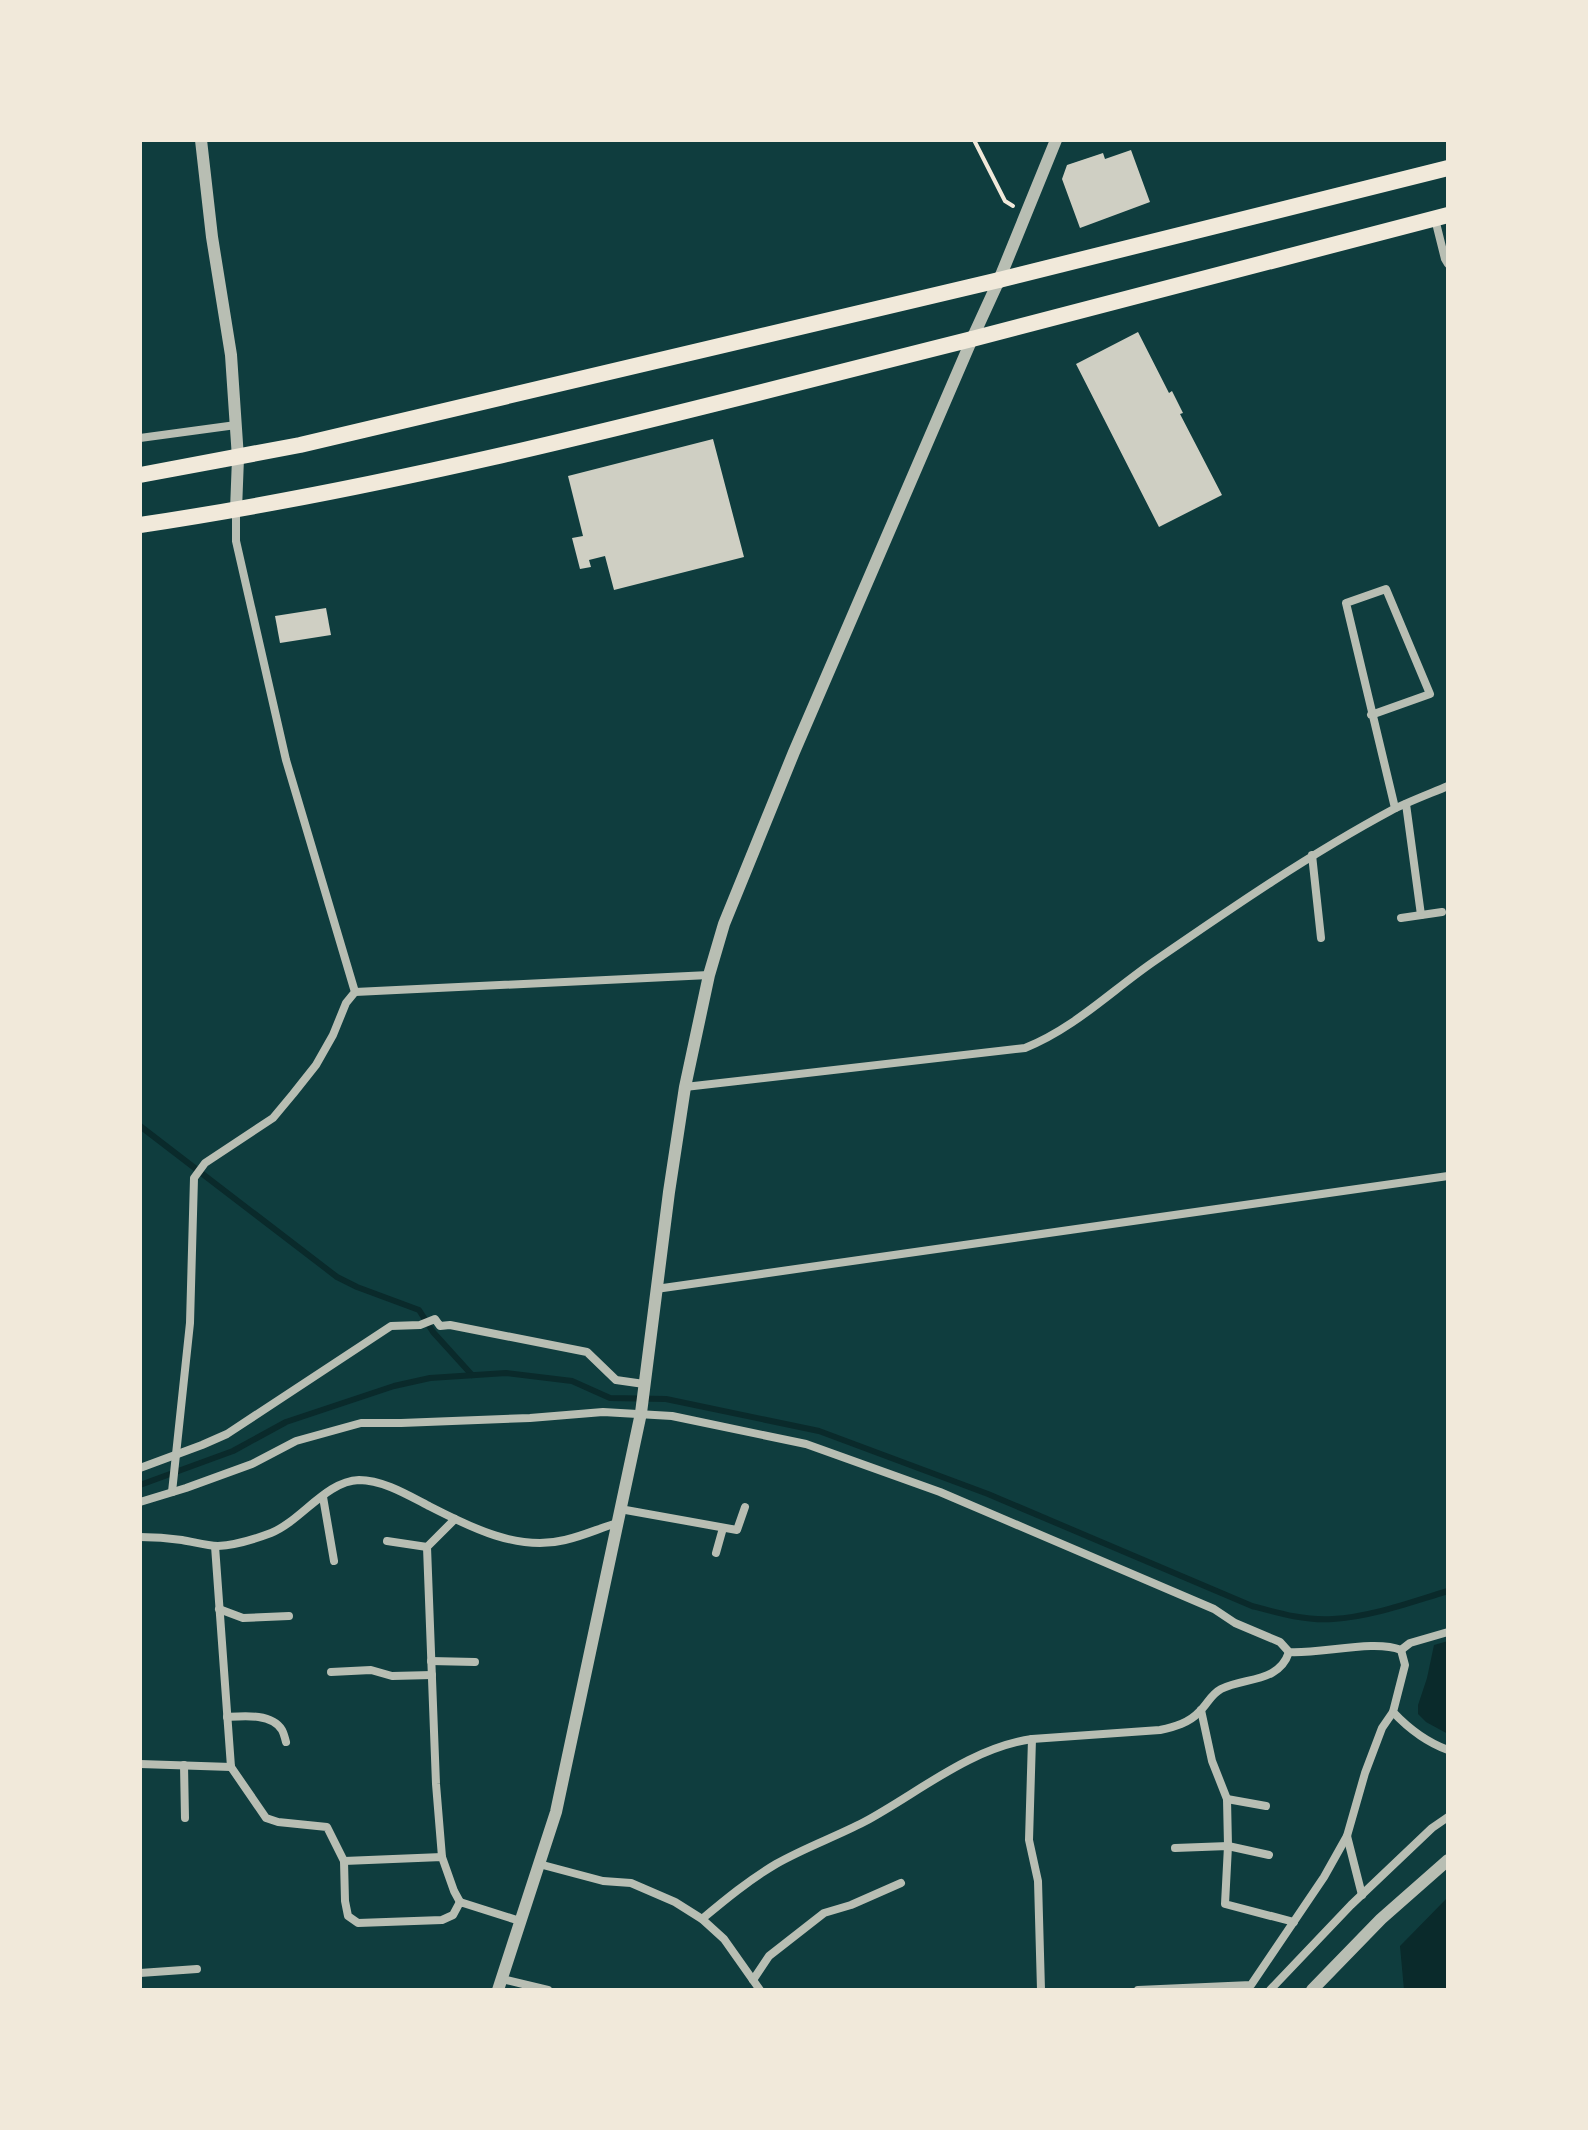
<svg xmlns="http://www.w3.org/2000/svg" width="1588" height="2130" viewBox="0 0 1588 2130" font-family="Barlow,sans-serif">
<rect width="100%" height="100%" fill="#0f3d3e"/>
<g fill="#0a2a2b">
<polygon points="1448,1641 1448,1734 1426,1722 1418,1714 1418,1705 1427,1678 1434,1645"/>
<polygon points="1448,1897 1448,1990 1404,1990 1400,1946"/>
</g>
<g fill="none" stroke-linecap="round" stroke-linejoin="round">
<g stroke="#0a2a2b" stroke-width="6">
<polyline points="140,1126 337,1277 357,1287 419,1310 433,1332 472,1375"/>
<path d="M140,1485L233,1451L286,1422L394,1386L430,1378L506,1373L572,1381L610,1398L666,1399L819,1431L988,1494L1252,1606C1278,1613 1306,1621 1333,1619C1371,1617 1411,1602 1448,1591"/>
</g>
</g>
<g fill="#cfcfc3">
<polygon points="1131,150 1150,202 1080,228 1062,179 1067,165 1103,153 1105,159"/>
<polygon points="1138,332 1169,393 1172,391 1183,413 1180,414 1222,495 1159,527 1076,364"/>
<polygon points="713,439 744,557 614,590 605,556 589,560 591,567 580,569 572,538 583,536 568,476"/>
<polygon points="326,608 331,635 280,643 275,616"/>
</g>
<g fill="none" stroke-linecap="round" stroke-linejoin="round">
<polyline stroke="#f1e9da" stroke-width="4" points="974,140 1005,201 1013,206"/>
<g stroke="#b8beb3" stroke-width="8">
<polyline points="1435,219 1445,259 1448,264"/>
<polyline points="140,438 236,425"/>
<polyline points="1371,715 1430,694 1386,589 1346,603 1395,808"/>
<polyline points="1406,804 1421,915"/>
<polyline points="1312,855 1321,938"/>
<polyline points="1401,918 1442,912"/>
<polyline points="355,992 709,975"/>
<path d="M685,1087L1025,1048C1075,1028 1112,990 1156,960C1233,907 1310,854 1392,810C1410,801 1429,794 1448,786"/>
<polyline points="656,1289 1448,1176"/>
<polyline points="140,1468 202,1445 227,1434 391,1326 420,1325 435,1319 440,1326 450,1325 587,1352 616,1380 644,1384"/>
<polyline points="172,1492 190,1323 194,1178 205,1163 273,1118 293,1094 316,1065 333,1035 346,1003 355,992 286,760 236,541 236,510"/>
<polyline points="323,1497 334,1561"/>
<path d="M140,1502L186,1488L252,1464L296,1441L361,1423H401L530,1418L603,1412L672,1416L806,1444L940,1492L1214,1609L1235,1623L1280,1642L1289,1652C1321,1654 1375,1639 1401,1650L1405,1665L1393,1712C1409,1729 1426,1742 1448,1750"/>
<polyline points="620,1509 737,1530 745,1507"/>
<path d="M140,1537C154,1537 168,1538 182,1540C194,1542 207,1546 218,1546C237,1545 255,1539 271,1533C301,1521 326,1481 359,1480C382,1480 406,1494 427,1505C468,1526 517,1552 565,1540C583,1536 600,1528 617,1523"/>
<polyline points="387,1541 427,1547"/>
<polyline points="215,1546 231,1767 266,1818 278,1822 327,1827 344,1861 345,1901 348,1916 358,1923 442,1920 453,1915 460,1902 520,1921"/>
<polyline points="716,1553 723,1528"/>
<polyline points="219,1609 243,1618 289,1616"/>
<polyline points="1401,1650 1410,1643 1448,1632"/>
<polyline points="431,1661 475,1662"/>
<polyline points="331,1672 371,1670 392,1676 432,1675"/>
<polyline points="1201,1710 1212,1761 1227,1799 1228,1846 1225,1904 1294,1922"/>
<path d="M227,1717C243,1716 272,1713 282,1730C284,1734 285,1738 286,1742"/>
<polyline points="1032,1739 1029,1840 1038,1881 1041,1990"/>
<polyline points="140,1764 231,1767"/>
<polyline points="184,1765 185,1818"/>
<polyline points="1227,1799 1266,1806"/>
<polyline points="1175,1848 1228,1846 1269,1855"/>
<polyline points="442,1857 436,1784 427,1547 455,1519"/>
<polyline points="344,1861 442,1857 454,1891 460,1902"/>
<polyline points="539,1864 603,1881 631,1883 675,1902 702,1919 724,1939 760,1990"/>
<polyline points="1362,1895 1347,1836 1365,1773 1382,1728 1393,1712"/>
<path d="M702,1919C726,1899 749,1880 776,1864C804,1848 835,1837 864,1822C918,1793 970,1748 1032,1739L1160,1730C1174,1727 1189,1723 1199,1712C1208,1704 1210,1695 1221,1689C1245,1677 1279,1683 1289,1652"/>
<polyline points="140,1973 197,1969"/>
<polyline points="502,1979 548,1990"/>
<polyline points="753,1980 769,1956 824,1913 851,1905 901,1883"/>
<polyline points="1138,1990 1251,1985 1324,1877 1347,1836"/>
<polyline points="1270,1990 1351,1905 1432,1828 1448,1817"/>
</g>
<g stroke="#b8beb3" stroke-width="12">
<polyline points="201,140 212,237 231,355 238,458 236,510"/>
<polyline points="498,1990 556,1812 641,1413 669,1192 685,1087 709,975 724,924 794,752 972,339 999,280 1056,140"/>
<polyline points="1312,1990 1381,1919 1448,1860"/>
</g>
<g stroke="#f1e9da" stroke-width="16">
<polyline points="999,280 1448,168"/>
<polyline points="972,339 1448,215"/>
</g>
<g stroke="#f1e9da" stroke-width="16">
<polyline points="140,475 300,445 999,280"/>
<path d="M140,525C421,483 696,408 972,339"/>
</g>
</g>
<rect width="1588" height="2130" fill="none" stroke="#f1e9da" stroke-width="284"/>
</svg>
